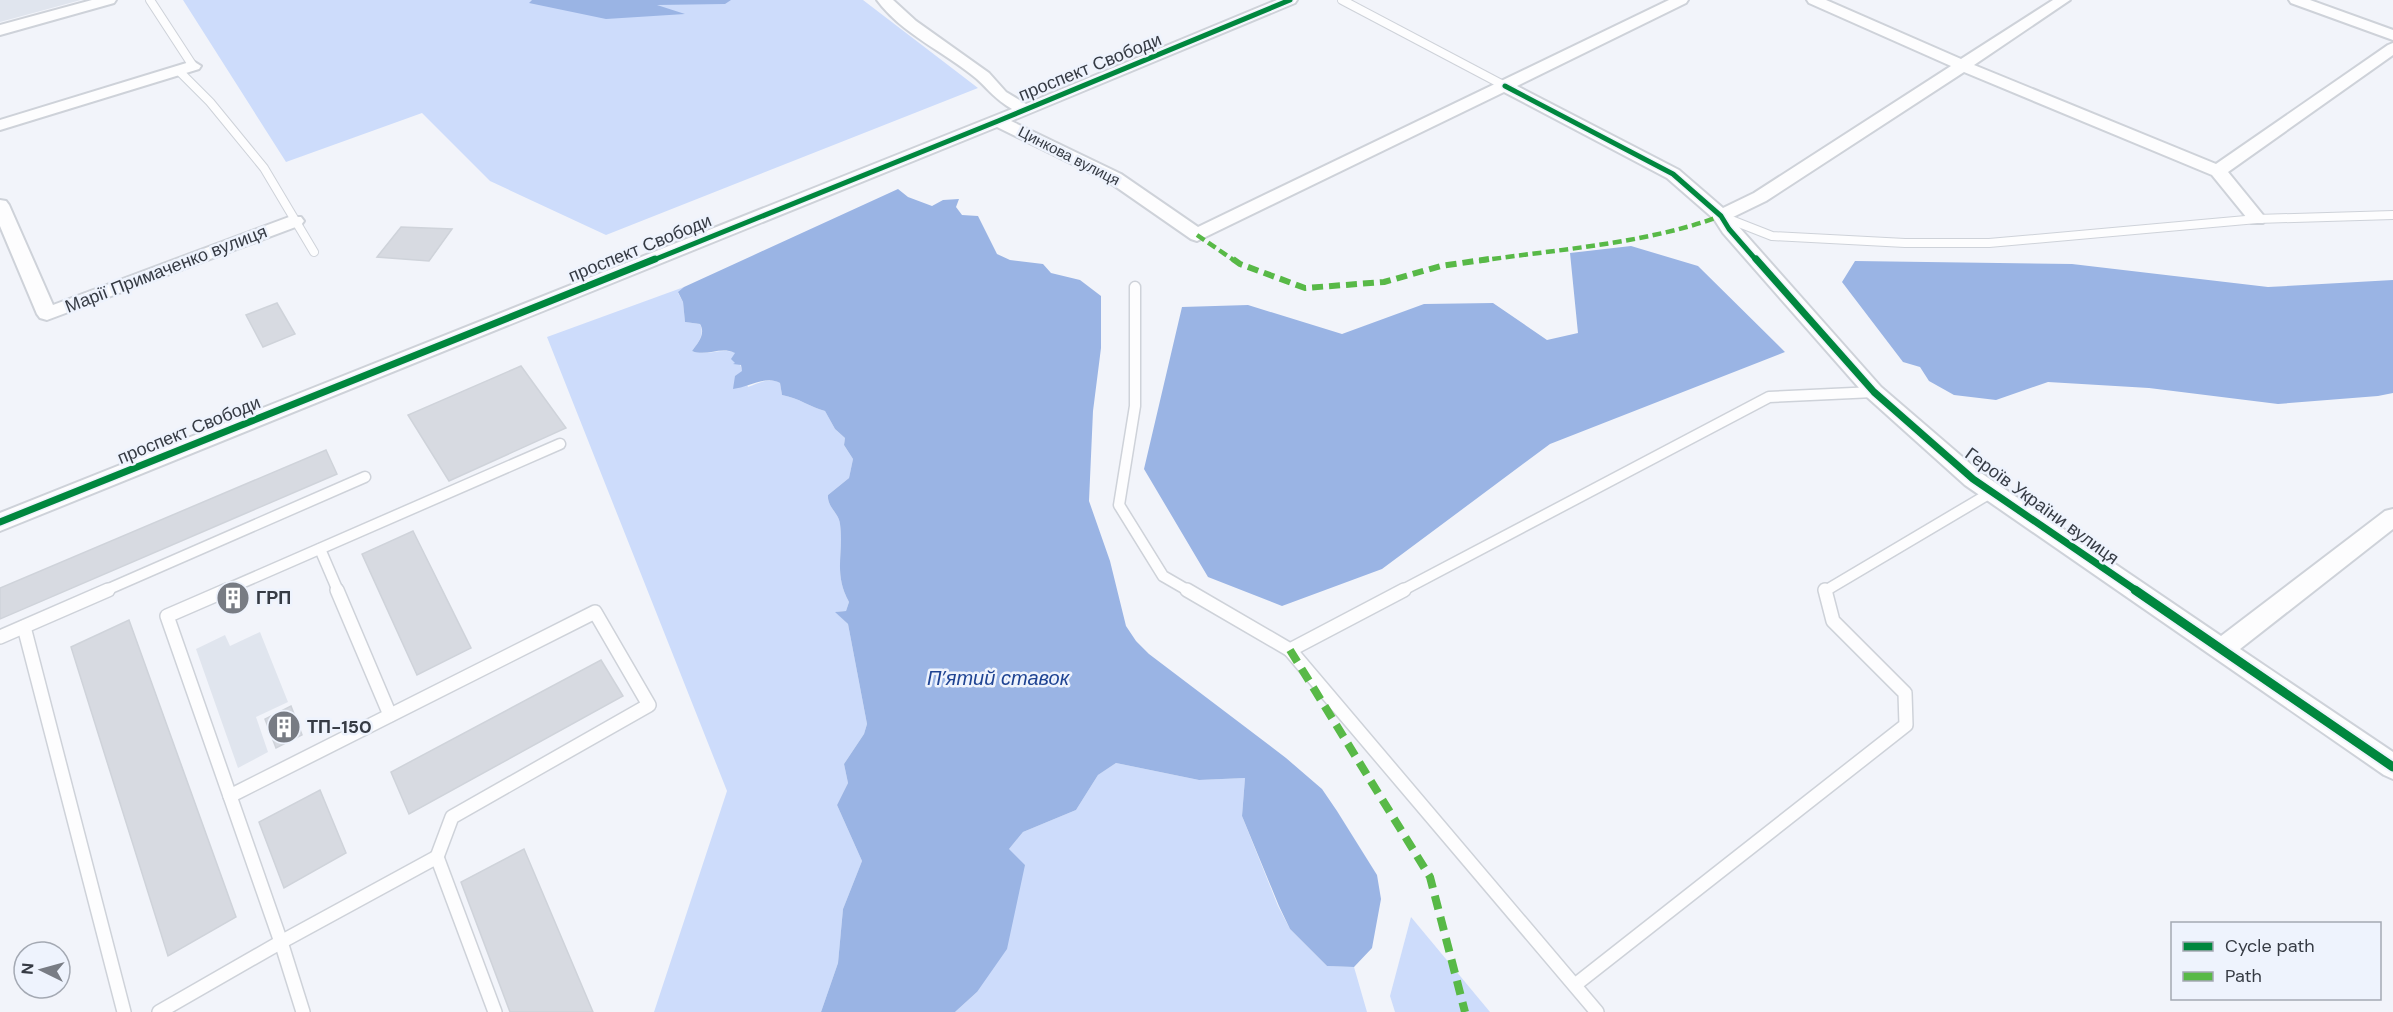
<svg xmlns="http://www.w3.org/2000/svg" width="2393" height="1012" viewBox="0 0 2393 1012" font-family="'DM Sans',sans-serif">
<rect width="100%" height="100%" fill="#f2f4fa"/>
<g fill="#e0e5ee">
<polygon points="0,0 81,0 0,22"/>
<polygon points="260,632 288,702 256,717 268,752 238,768 196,649 225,635 230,646"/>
</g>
<g fill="#cddcfb">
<polygon points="183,0 863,0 978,88 606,235 490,181 422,113 286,162"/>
<path d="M684,287L678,293L683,302L685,322L700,324C705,335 698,343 692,351C707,357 721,347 736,353L748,387C759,383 769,377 780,383L782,395C799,398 810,407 825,411L835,429L845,438L844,445L853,459L849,478L828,495C827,507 839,513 840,524C844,554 833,573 849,602L846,611L836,612L848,624L867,724L864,734L844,764L848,783L837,805L862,861L843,909L838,963L821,1012H654L727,791L547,337Z"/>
<polygon points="1116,763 1199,780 1245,778 1242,816 1278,906 1290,929 1327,966 1354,967 1367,1012 955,1012 977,992 1008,850 1023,832 1076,810 1098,775"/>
<polygon points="1411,917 1490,1012 1395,1012 1390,996"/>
</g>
<g fill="#9ab4e4">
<polygon points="532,0 731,0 725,4 657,5 685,14 606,19 529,3"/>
<path d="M898,189L908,197L932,206L943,200L959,199L956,207L962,215L978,216L997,254L1010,260L1043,264L1051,273L1080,280L1101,296V348L1093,411L1089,501L1110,561L1126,626L1136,641L1149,654L1286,758L1322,789L1337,811L1377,875L1381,899L1372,948L1354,967L1327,966L1290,929L1279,906L1242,816L1245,778L1199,780L1116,763L1098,775L1076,810L1023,832L1009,849L1025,865L1007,949L977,992L955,1012H821L838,963L843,909L862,861L837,805L848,783L844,764L864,734L867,724L848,624L835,612L846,611L849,602C833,573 844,554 840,524C839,513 827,507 828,495L849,478L853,459L844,445L845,438L835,429L825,411C810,407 799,398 782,395L780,383C766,375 749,387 733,389L735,376L742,371L741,365L733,364L735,363L731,359L735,353C720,346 707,357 692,351C698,343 706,334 700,324L685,322L683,302L678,292L684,287Z"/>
<polygon points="1631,246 1698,266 1785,352 1550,444 1382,569 1282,606 1208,577 1144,469 1182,307 1248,305 1342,334 1424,304 1493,303 1547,340 1578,333 1570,253"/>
<polygon points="1855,261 2072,264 2268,287 2393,280 2393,393 2378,396 2278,404 2149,388 2048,382 1996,400 1954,395 1929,381 1920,367 1903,362 1842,282"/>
</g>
<g fill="#d7dae1" stroke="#cfd3da" stroke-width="1.5">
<polygon points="401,227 452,229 429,261 377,257"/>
<polygon points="277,303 295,334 263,347 246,315"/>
<polygon points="521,366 566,428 449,481 408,415"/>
<polygon points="326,450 337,474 0,619 0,588"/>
<polygon points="413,531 471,648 417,675 362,554"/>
<polygon points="129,620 236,917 168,956 71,647"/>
<polygon points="601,660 623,696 409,814 391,772"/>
<polygon points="291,706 302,735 276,748 265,719"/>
<polygon points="320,790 346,853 284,888 259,822"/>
<polygon points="524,849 593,1012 510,1012 461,882"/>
</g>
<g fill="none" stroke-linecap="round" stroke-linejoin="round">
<defs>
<g id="service-far2">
<polyline points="150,0 193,66"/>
<polyline points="1342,0 1505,86"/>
<polyline points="179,71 210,102 264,168 314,252"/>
<polyline points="1721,216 1772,236 1905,243 1989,243 2257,219 2393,215"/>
</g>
<g id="service-far1">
<polyline points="1135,287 1135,406 1119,505 1163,576 1189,591"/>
<polyline points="320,549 338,591"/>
<polyline points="104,591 365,477"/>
<polyline points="223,591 560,444"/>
<polyline points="1401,591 1769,397 1874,392"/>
<polyline points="1825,591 1992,492"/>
</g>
<g id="service">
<polyline points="337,590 390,715"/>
<polyline points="1187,590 1290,650 1404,590"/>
<polyline points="24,627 124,1012"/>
<polyline points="0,637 108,590"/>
<polyline points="1290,650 1597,1012"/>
<polyline points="230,796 595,612 649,705 452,817 437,857"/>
<polyline points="1575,985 1906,725 1905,693 1833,621 1825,590"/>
<polyline points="159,1012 281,942 167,616 227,590"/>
<polyline points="303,1012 281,942 437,857 495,1012"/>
</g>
<g id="minor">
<polygon points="92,0 116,0 114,3 0,35 0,25"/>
<path d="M877,0H893L916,21L989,73L1006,92L1026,104L1277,0H1297L1295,3L1011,121L1121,174L1198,227L1669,0H1688L1686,3L1517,86L1679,170L1723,208L1754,193L1951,66L1809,3L1807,0H1826L1961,59L2053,0H2070L1974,65L2216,164L2388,45L2393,43V55L2228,172L2263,215L2266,219L2263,223H2251L2212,175L1964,72L1766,201L1731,218L1881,387L1981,473L2221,636L2385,511L2393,509V529L2240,649L2393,752V779L2384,775L1965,485L1867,397L1723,233L1714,219L1667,178L1504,92L1197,241L1191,239L1109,182L997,127L0,531V513L1012,109C995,99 990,91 977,79C945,52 902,34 877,0Z"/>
<polygon points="2289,0 2310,0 2393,30 2393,40 2291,3"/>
<polygon points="193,61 201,66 199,69 0,130 0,120"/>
<polygon points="0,200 6,201 9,205 53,305 289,217 301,217 304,221 301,225 47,320 40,318 37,314 0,226"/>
</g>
</defs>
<use href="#service-far2" stroke="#ced2d9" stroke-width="10"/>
<use href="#service-far1" stroke="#ced2d9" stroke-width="13"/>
<use href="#service" stroke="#ced2d9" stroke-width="16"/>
<use href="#minor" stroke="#ced2d9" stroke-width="4"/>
<use href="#service-far2" stroke="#fdfdfe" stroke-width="8"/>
<use href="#service-far1" stroke="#fdfdfe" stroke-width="10"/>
<use href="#service" stroke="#fdfdfe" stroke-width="13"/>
<use href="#minor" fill="#fdfdfe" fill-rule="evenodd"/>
<g stroke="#58b947" stroke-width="4.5" stroke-dasharray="9 4.5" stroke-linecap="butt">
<polyline points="1197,235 1235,261"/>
<path d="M1479,261C1559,249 1645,244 1721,216"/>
</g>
<polyline stroke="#58b947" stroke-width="6" stroke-dasharray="11 6" stroke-linecap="butt" points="1233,259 1240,264 1305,288 1384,282 1441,266 1489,259"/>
<polyline stroke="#58b947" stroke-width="8" stroke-dasharray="14 8" stroke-linecap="butt" points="1290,650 1430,877 1465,1012"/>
<defs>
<g id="cycleway-far2">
<polyline points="1505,86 1673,174 1721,216 1729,229 1757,261"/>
<polyline points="651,261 998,121 1290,0"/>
</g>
<g id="cycleway-far1">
<polyline points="1756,259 1874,392 1973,479 2137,591"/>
<polyline points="0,522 655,259"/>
</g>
<polyline id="cycleway" points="2135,590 2393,767"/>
</defs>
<use href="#cycleway-far2" stroke="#eef3fd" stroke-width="8"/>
<use href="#cycleway-far1" stroke="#eef3fd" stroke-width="10"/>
<use href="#cycleway" stroke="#eef3fd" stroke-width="13"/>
<use href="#cycleway-far2" stroke="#00873e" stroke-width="5"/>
<use href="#cycleway-far1" stroke="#00873e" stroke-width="7"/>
<use href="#cycleway" stroke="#00873e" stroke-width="9"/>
</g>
<defs>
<symbol id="building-disc" viewBox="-11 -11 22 22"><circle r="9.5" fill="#787c84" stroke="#eef3fd"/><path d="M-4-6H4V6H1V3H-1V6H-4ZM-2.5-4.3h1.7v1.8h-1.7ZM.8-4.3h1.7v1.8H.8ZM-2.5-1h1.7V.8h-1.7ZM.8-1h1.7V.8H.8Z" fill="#fff"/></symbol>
</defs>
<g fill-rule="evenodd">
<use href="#building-disc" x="214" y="579" width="38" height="38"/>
<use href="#building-disc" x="265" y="708" width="38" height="38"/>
</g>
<g text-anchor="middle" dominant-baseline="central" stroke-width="5" stroke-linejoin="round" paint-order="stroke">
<g font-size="15" fill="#363b44" stroke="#eef3fd">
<text transform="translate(1069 156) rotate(27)">Цинкова вулиця</text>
</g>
<g font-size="18" fill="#363b44" stroke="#eef3fd">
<text transform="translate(1090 67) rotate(-22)">проспект Свободи</text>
<text transform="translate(640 248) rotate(-22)">проспект Свободи</text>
<text transform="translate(166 269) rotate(-21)">Марії Примаченко вулиця</text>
<text transform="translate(189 430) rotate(-22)">проспект Свободи</text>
<text transform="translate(2042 506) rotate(36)">Героїв України вулиця</text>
</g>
<g font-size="18" font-weight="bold" fill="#363b44" stroke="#eef3fd" text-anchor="start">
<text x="256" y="598">ГРП</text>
<text x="307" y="727">ТП-150</text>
</g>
<g font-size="20" font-style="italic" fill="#1f4493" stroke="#eef3fd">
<text x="998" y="678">П’ятий ставок</text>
</g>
</g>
<rect x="2171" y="922" width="210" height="78" fill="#eef3fd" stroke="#a4a9b3" stroke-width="1.5"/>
<rect x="2183" y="942" width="30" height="9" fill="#00873e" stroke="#a4a9b3" stroke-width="1.5"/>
<text x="2225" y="952" font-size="18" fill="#363b44">Cycle path</text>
<rect x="2183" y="972" width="30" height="9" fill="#58b947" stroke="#a4a9b3" stroke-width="1.5"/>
<text x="2225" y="982" font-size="18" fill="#363b44">Path</text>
<g transform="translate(42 970) rotate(275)"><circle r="28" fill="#eef3fd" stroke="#a4a9b3" stroke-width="1.5"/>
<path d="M0-4.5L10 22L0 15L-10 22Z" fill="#787c84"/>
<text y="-9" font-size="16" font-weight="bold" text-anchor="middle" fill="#363b44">N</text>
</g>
</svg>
